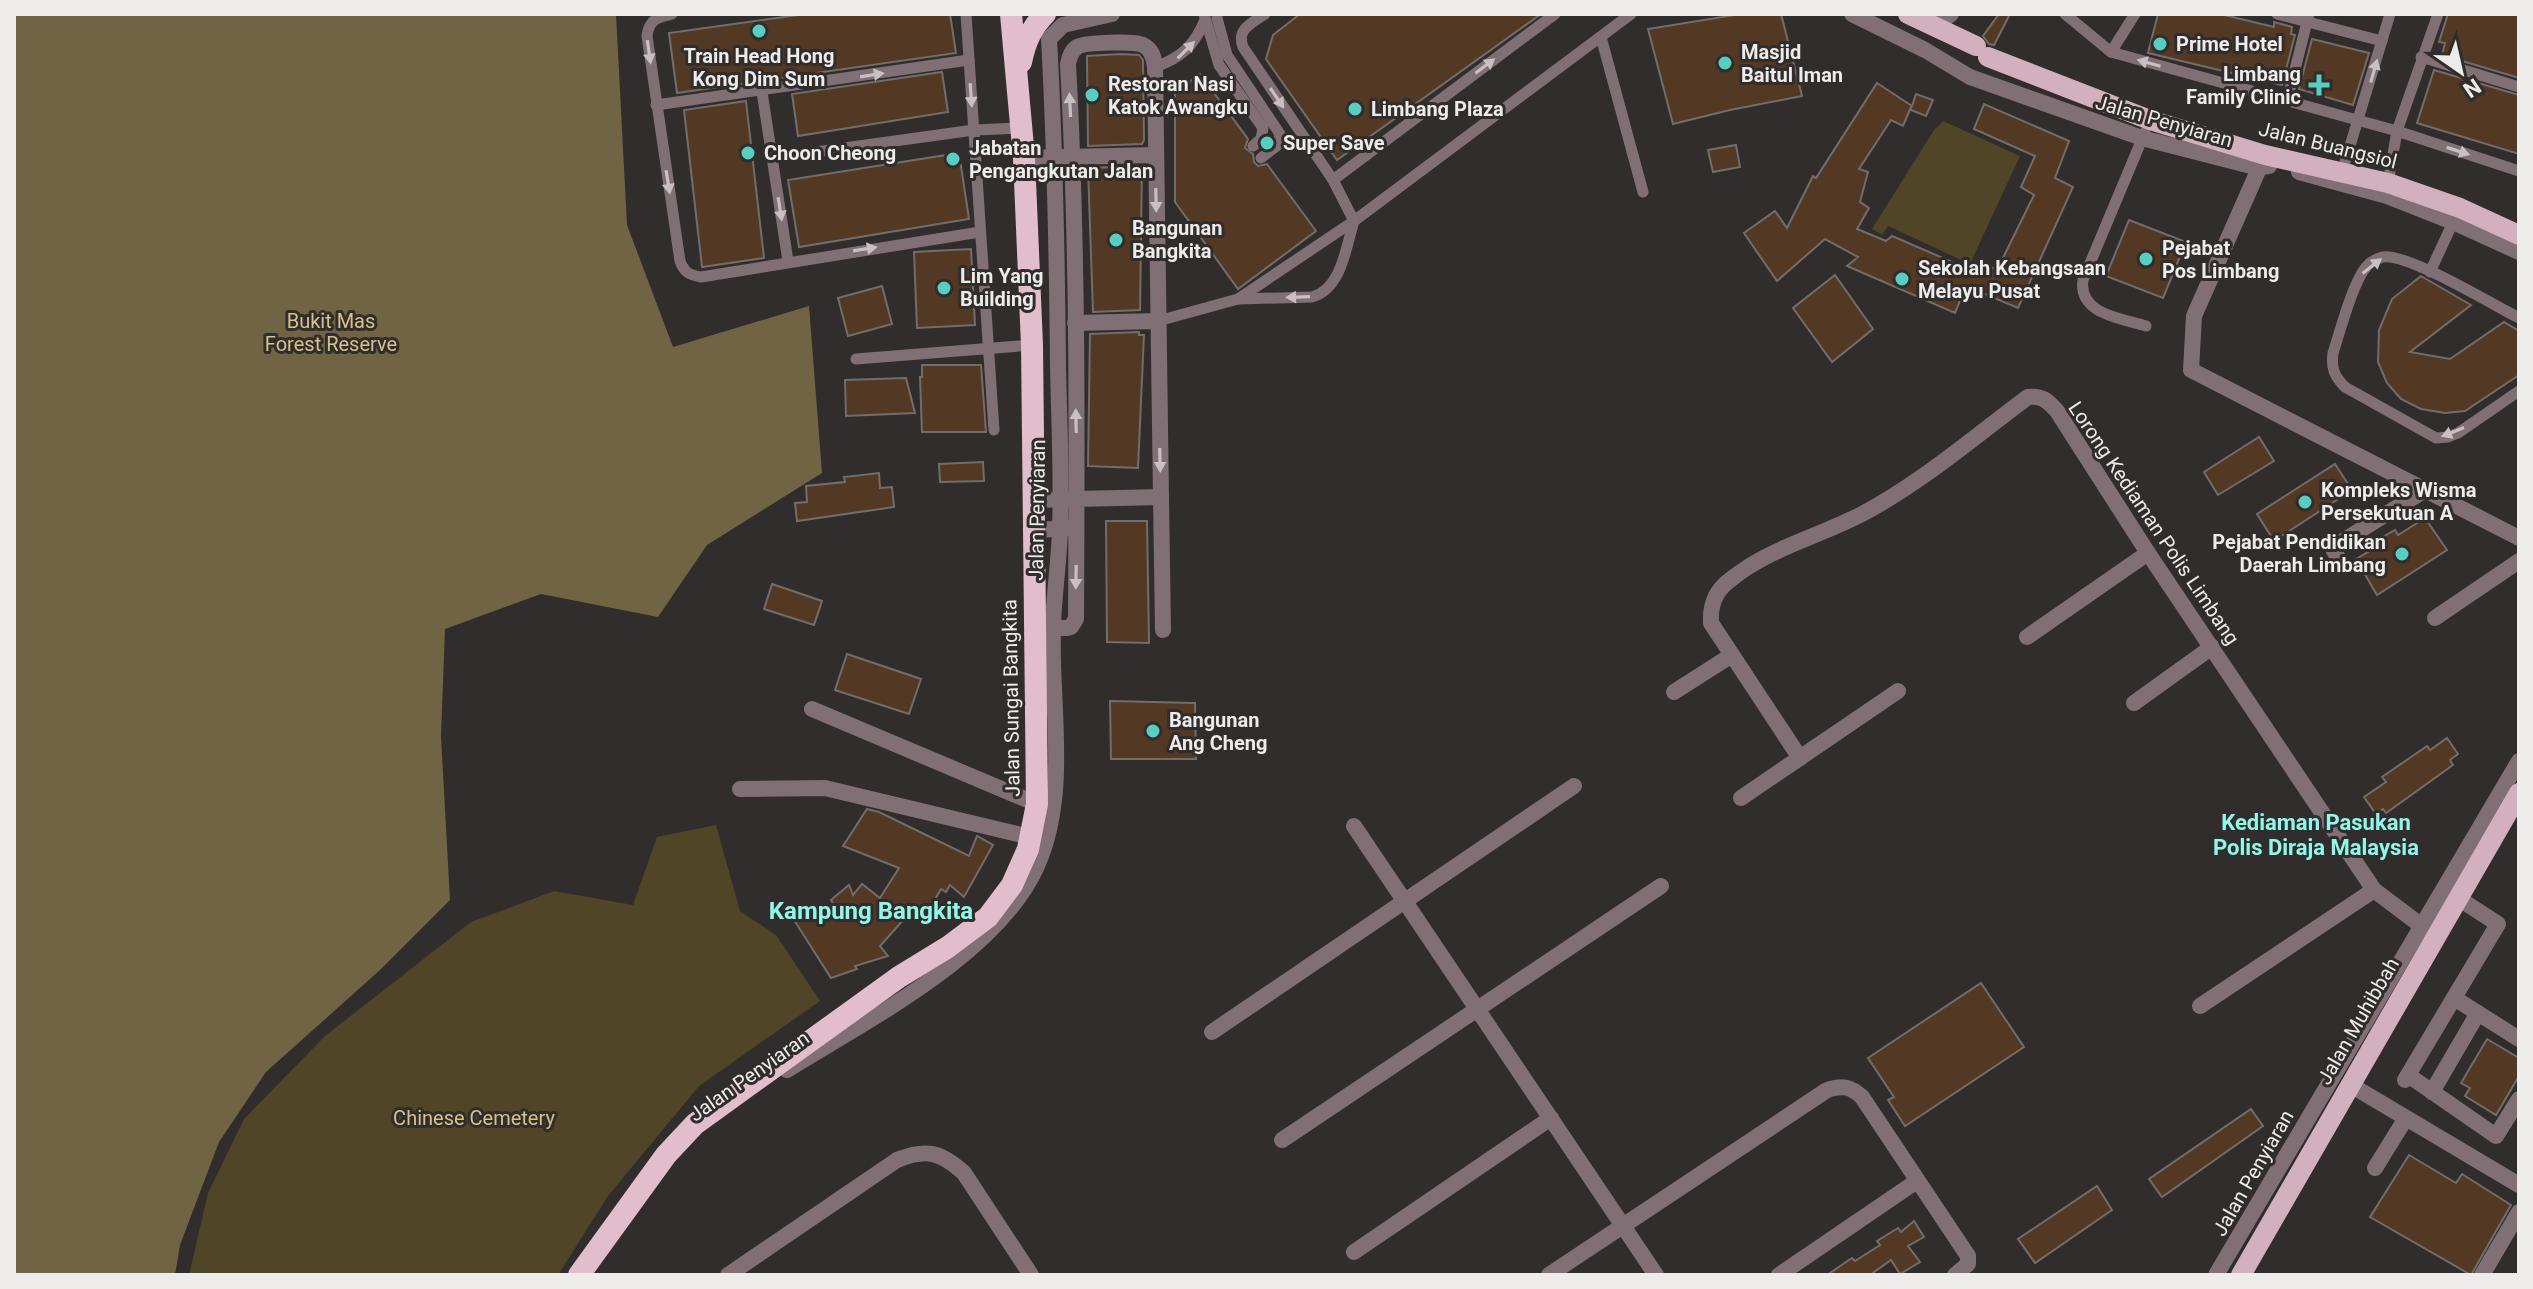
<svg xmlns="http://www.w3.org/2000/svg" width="2533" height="1289" viewBox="0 0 2533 1289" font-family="Roboto,sans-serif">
<rect width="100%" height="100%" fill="#302d2c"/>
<g fill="#514527">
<polygon points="1943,121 2020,156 1970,264 1888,226 1882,235 1872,229 1934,130"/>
<polygon points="716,825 740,911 776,935 820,1001 699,1086 608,1196 558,1275 189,1275 208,1193 244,1119 325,1036 471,922 554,891 633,905 657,837"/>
</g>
<polygon fill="#706444" points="14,14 616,14 627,225 673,347 809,306 822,473 707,545 658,617 541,594 445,629 441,736 450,900 380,970 266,1072 219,1142 180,1245 175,1275 14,1275"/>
<g fill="#533824" stroke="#716d6b" stroke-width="2">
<polygon points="806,14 950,14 956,53 677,93 669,33"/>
<polygon points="1300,14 1541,14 1337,160 1266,59 1273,35"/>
<polygon points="1741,14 1781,14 1802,96 1730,110 1673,124 1648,29"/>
<polygon points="1999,14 2010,14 1994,45 1989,44 1983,36"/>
<polygon points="2158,14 2220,14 2274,27 2274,22 2292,27 2291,34 2295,35 2282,85 2148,53"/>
<polygon points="2448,14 2519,14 2519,78 2442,55 2445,43 2439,42"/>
<polygon points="2312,39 2369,53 2353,105 2299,89"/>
<polygon points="1121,54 1139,55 1143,60 1144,140 1142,144 1088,146 1087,56"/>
<polygon points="2434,70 2519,95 2519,154 2417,123"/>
<polygon points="942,72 948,112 798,136 792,94"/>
<polygon points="1200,74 1248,139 1245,148 1253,154 1254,162 1258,166 1267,164 1316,231 1238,289 1175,202 1175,93"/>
<polygon points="1877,83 1912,106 1916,94 1933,100 1926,116 1911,110 1911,107 1903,126 1891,120 1859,169 1868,172 1860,202 1869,208 1857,229 1886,241 1892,236 1980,274 1985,264 1997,270 2034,195 2021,187 2035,156 1974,129 1984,104 2069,141 2055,178 2073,187 2018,308 1966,286 1955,313 1847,266 1858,257 1825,239 1777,281 1744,233 1775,211 1787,228 1813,176 1816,178"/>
<polygon points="746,101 764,258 702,267 684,110"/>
<polygon points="1736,145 1740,167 1713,172 1708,150"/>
<polygon points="959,153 969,219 799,247 788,180"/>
<polygon points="1142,166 1140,310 1093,312 1088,168"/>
<polygon points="2129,220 2186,242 2163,298 2106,276"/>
<polygon points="971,249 975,325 917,328 914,252"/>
<polygon points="1835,275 1873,329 1832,362 1793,308"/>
<polygon points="2421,276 2471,305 2410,352 2450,359 2504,322 2519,331 2519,375 2465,411 2445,413 2421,409 2401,399 2387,383 2378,362 2379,330 2392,299"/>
<polygon points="882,286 892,324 848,336 838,298"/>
<polygon points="1139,332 1139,335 1144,335 1138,468 1088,466 1090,334"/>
<polygon points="922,365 981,365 986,432 922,432 920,377 922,377"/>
<polygon points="906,378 915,413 846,416 845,380"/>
<polygon points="2259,437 2274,461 2218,495 2204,472"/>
<polygon points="983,462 984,481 940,482 939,464"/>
<polygon points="2335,464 2352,490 2274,541 2257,514"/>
<polygon points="879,473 880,488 892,487 894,507 797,521 795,503 807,502 806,486 845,482 844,477"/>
<polygon points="2425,518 2447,550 2377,595 2356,559 2383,543 2381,538 2395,530 2398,535"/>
<polygon points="1106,521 1147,521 1149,643 1107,642"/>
<polygon points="772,584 822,601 814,625 764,609"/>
<polygon points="847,654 921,679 909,714 835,690"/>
<polygon points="1110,701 1195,703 1196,759 1111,759"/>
<polygon points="2447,738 2458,754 2450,760 2453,765 2386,813 2383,809 2376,814 2364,797 2386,782 2382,777 2427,746 2430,750"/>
<polygon points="867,809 879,812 969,856 977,836 993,845 964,897 950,885 946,892 941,889 924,919 912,910 880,946 888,956 855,966 857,969 831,978 794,920 837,910 831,900 849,885 853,895 862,884 880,898 899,868 843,846"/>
<polygon points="1981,983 2024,1047 1905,1126 1888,1100 1894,1097 1868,1058"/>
<polygon points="2487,1039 2519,1058 2519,1076 2496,1115 2465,1096 2470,1088 2461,1083"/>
<polygon points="2251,1109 2263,1126 2162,1197 2149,1179"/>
<polygon points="2409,1155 2456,1183 2462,1174 2511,1205 2471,1275 2370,1217"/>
<polygon points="2097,1186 2112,1210 2035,1263 2018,1239"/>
<polygon points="1914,1221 1924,1237 1908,1246 1920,1262 1900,1274 1891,1260 1870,1275 1827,1275 1852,1258 1855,1261 1880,1245 1877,1241 1898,1228 1901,1232"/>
</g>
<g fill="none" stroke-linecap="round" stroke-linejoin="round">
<g stroke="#806f75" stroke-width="11">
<path d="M672,14C657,17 649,20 647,36L680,261C684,272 689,275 701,277L980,232"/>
<polyline points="966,14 994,430"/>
<polyline points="1204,14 1219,65 1263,128 1261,139 1253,146"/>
<polyline points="2065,14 2111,52 2397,131 2519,171"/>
<polyline points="2277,14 2382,41"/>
<polyline points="1217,18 1227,55 1280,134 1278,145 1261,158"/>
<polyline points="1601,37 1643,192"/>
<polyline points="2111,52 2135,14"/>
<polyline points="2421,57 2519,87"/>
<path d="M1155,67C1181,58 1194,46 1205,20"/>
<polyline points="762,92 788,261"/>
<polyline points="2287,101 2309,14"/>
<polyline points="656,105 969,60"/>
<path d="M2145,132L2083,280C2078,314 2121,318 2146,326"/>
<polyline points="772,158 974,130 1021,128"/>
<polyline points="2342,172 2390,14"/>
<polyline points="1333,180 1555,14"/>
<polyline points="2388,183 2397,131 2438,14"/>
<polyline points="2430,272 2455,218"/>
<polyline points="1238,299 1354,221 1631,14"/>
<path d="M2519,318C2493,305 2408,253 2383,257C2378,258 2370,262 2367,266C2353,281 2340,332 2333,353C2331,368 2334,376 2345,387L2436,438L2448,437L2458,433L2519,391"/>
<path d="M1158,321L1238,299L1312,297C1342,289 1346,246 1354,221L1333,180L1243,47C1236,29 1252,23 1265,14"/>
<polyline points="856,359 1032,345"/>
</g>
<g stroke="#806f75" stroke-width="16">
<polyline points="1852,14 1925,50 1970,77 2142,138 2259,168 2269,166"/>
<polyline points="2299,172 2387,196 2453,222 2519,252"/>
<path d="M787,1070C867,1020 998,954 1037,866C1070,792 1050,704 1053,626C1054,594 1059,562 1060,530C1062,475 1059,420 1058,366C1057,257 1055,148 1049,39L1063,25L1112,14"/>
<polyline points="2216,1275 2519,761"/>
</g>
<g stroke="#806f75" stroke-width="16">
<polyline points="1934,27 1951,14"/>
<polyline points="2265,155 2194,316 2191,370 2519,538"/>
<polyline points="1024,158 1155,155"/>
<polyline points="1075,323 1158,321"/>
<polyline points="1161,497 1163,630"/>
<path d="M1033,500L1161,497L1155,67C1154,58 1152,49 1143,45C1135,41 1085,42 1077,47C1071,51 1069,58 1068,64C1078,249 1077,434 1076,619L1071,627L1067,628H1035"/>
<polyline points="1034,530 1076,528"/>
<polyline points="2343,566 2334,551 2338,544 2425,490"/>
<polyline points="2435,618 2519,561"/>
<polyline points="2027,637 2148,553"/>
<polyline points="1674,692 1732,655"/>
<polyline points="2134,703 2212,647"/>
<polyline points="812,709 1037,804"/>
<path d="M1800,758L1711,623C1710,605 1715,591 1730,580C1769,548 1818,537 1862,514C1921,483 1974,437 2028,397C2042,395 2048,401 2057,411L2148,553L2374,890L2435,936"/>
<polyline points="740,789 825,788 1030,837"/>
<polyline points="1741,798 1898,691"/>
<polyline points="1354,826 1656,1275"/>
<polyline points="2454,998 2519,1039"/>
<polyline points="2200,1006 2374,890"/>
<polyline points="1212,1032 1574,786"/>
<polyline points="2408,1075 2496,1136 2519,1099"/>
<polyline points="2405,1080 2498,924 2458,898"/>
<polyline points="2349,1084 2519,1185"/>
<polyline points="2432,1092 2478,1013"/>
<polyline points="1282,1140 1661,886"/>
<polyline points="2375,1168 2406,1118"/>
<polyline points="1354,1252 1551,1118"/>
<path d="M728,1275L897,1160C926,1148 941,1152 964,1173L1031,1275"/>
<path d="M1549,1275L1827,1090C1842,1085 1850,1086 1862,1097L1968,1256V1264L1955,1275"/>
<polyline points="1779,1275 1917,1181"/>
<polyline points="2482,1275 2519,1212"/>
</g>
<g stroke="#d2b0bd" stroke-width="20">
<polyline points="1908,14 1976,46"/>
<polyline points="1988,57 2150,120 2265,155 2388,183 2460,208 2519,235"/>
<polyline points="2241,1275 2519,793"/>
</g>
<g stroke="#e2bdcb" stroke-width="22">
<path d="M1021,62C1025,43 1031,28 1045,14"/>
<polyline points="579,1275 666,1155 695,1124 899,977 948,947 988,917 1012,885 1028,849 1037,804 1032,345 1024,158 1011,14"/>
</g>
</g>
<defs><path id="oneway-solid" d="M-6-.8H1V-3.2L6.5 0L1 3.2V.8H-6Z" transform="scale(2)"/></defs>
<g fill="#c8c0c2">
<use href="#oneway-solid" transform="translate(1186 50) rotate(-45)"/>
<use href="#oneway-solid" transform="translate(649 52) rotate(82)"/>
<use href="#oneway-solid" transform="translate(2149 63) rotate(-164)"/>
<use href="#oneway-solid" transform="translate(1485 66) rotate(-37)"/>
<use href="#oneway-solid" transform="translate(2374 71) rotate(-74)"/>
<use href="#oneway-solid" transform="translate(872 75) rotate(-9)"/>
<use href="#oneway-solid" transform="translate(971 95) rotate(86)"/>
<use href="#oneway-solid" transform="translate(1277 98) rotate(56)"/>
<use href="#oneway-solid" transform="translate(1070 105) rotate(-93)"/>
<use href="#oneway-solid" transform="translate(2458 151) rotate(18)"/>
<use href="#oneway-solid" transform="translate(668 182) rotate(81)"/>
<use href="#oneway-solid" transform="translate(1156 200) rotate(89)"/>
<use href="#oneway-solid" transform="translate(780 209) rotate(81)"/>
<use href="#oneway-solid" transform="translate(865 249) rotate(-9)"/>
<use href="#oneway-solid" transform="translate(2372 266) rotate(-38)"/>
<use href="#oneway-solid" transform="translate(1298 297) rotate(178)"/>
<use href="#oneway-solid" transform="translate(1076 421) rotate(-91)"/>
<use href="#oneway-solid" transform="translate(2453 432) rotate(158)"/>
<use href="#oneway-solid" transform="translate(1160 460) rotate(89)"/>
<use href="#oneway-solid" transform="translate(1076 577) rotate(91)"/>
</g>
<g fill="#58cec0" stroke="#302d2c" stroke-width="3">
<circle cx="759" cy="31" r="8"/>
<circle cx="2160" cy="44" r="8"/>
<circle cx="1725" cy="63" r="8"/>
<path d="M2315 73h8v8h8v8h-8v8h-8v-8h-8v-8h8z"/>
<circle cx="1092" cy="95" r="8"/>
<circle cx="1355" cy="109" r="8"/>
<circle cx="1267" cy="143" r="8"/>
<circle cx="748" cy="153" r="8"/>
<circle cx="953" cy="159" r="8"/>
<circle cx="1116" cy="240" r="8"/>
<circle cx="2146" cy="259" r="8"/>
<circle cx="1902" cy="279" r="8"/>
<circle cx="944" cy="288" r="8"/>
<circle cx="2305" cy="502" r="8"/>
<circle cx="2402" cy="554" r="8"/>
<circle cx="1153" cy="731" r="8"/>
</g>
<g text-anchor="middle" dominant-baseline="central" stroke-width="6" stroke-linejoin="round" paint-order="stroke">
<g font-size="20" font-weight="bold" fill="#eeebeb" stroke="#302d2c" text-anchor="start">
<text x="2176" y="44">Prime Hotel</text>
<text x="1741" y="52">Masjid<tspan x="1741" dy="23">Baitul Iman</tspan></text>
<text x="759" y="56" text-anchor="middle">Train Head Hong<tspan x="759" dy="23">Kong Dim Sum</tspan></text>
<text x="2301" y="74" text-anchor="end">Limbang<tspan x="2301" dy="23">Family Clinic</tspan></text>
<text x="1108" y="84">Restoran Nasi<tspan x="1108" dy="23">Katok Awangku</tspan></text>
<text x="1371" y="109">Limbang Plaza</text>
<text x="1283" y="143">Super Save</text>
<text x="969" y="148">Jabatan<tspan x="969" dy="23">Pengangkutan Jalan</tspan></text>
<text x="764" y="153">Choon Cheong</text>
<text x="1132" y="228">Bangunan<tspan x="1132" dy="23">Bangkita</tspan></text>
<text x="2162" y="248">Pejabat<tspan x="2162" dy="23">Pos Limbang</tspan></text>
<text x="1918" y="268">Sekolah Kebangsaan<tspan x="1918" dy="23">Melayu Pusat</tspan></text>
<text x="960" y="276">Lim Yang<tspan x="960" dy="23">Building</tspan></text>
<text x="2321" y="490">Kompleks Wisma<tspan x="2321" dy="23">Persekutuan A</tspan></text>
<text x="2386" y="542" text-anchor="end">Pejabat Pendidikan<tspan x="2386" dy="23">Daerah Limbang</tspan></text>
<text x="1169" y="720">Bangunan<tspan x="1169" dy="23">Ang Cheng</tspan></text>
</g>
<g font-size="20" fill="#eeebeb" stroke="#302d2c">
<text transform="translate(2164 121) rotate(16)">Jalan Penyiaran</text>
<text transform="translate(2328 145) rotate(14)">Jalan Buangsiol</text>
<text transform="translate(1037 510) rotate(-89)">Jalan Penyiaran</text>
<text transform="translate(2154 523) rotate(56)">Lorong Kediaman Polis Limbang</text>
<text transform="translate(1011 698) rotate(-91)">Jalan Sungai Bangkita</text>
<text transform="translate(2358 1021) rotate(-60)">Jalan Muhibbah</text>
<text transform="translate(749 1076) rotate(-35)">Jalan Penyiaran</text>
<text transform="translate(2253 1173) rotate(-60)">Jalan Penyiaran</text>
</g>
<g font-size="20" fill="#d7c187" stroke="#302d2c">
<text x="331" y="321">Bukit Mas<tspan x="331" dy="23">Forest Reserve</tspan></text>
<text x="474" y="1118">Chinese Cemetery</text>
</g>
<g font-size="22" font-weight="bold" fill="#8ff8ea" stroke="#302d2c">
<text x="2316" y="822">Kediaman Pasukan<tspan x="2316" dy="25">Polis Diraja Malaysia</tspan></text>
</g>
<g font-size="24" font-weight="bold" fill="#8ff8ea" stroke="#302d2c">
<text x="871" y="911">Kampung Bangkita</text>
</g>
</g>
<rect width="2533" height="1289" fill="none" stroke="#eeebeb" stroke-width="32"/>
<g transform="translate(2461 72) rotate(146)" stroke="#302d2c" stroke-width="6" paint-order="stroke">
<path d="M0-6L14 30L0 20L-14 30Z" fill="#eeebeb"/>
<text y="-12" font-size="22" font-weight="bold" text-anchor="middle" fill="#eeebeb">N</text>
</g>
</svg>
